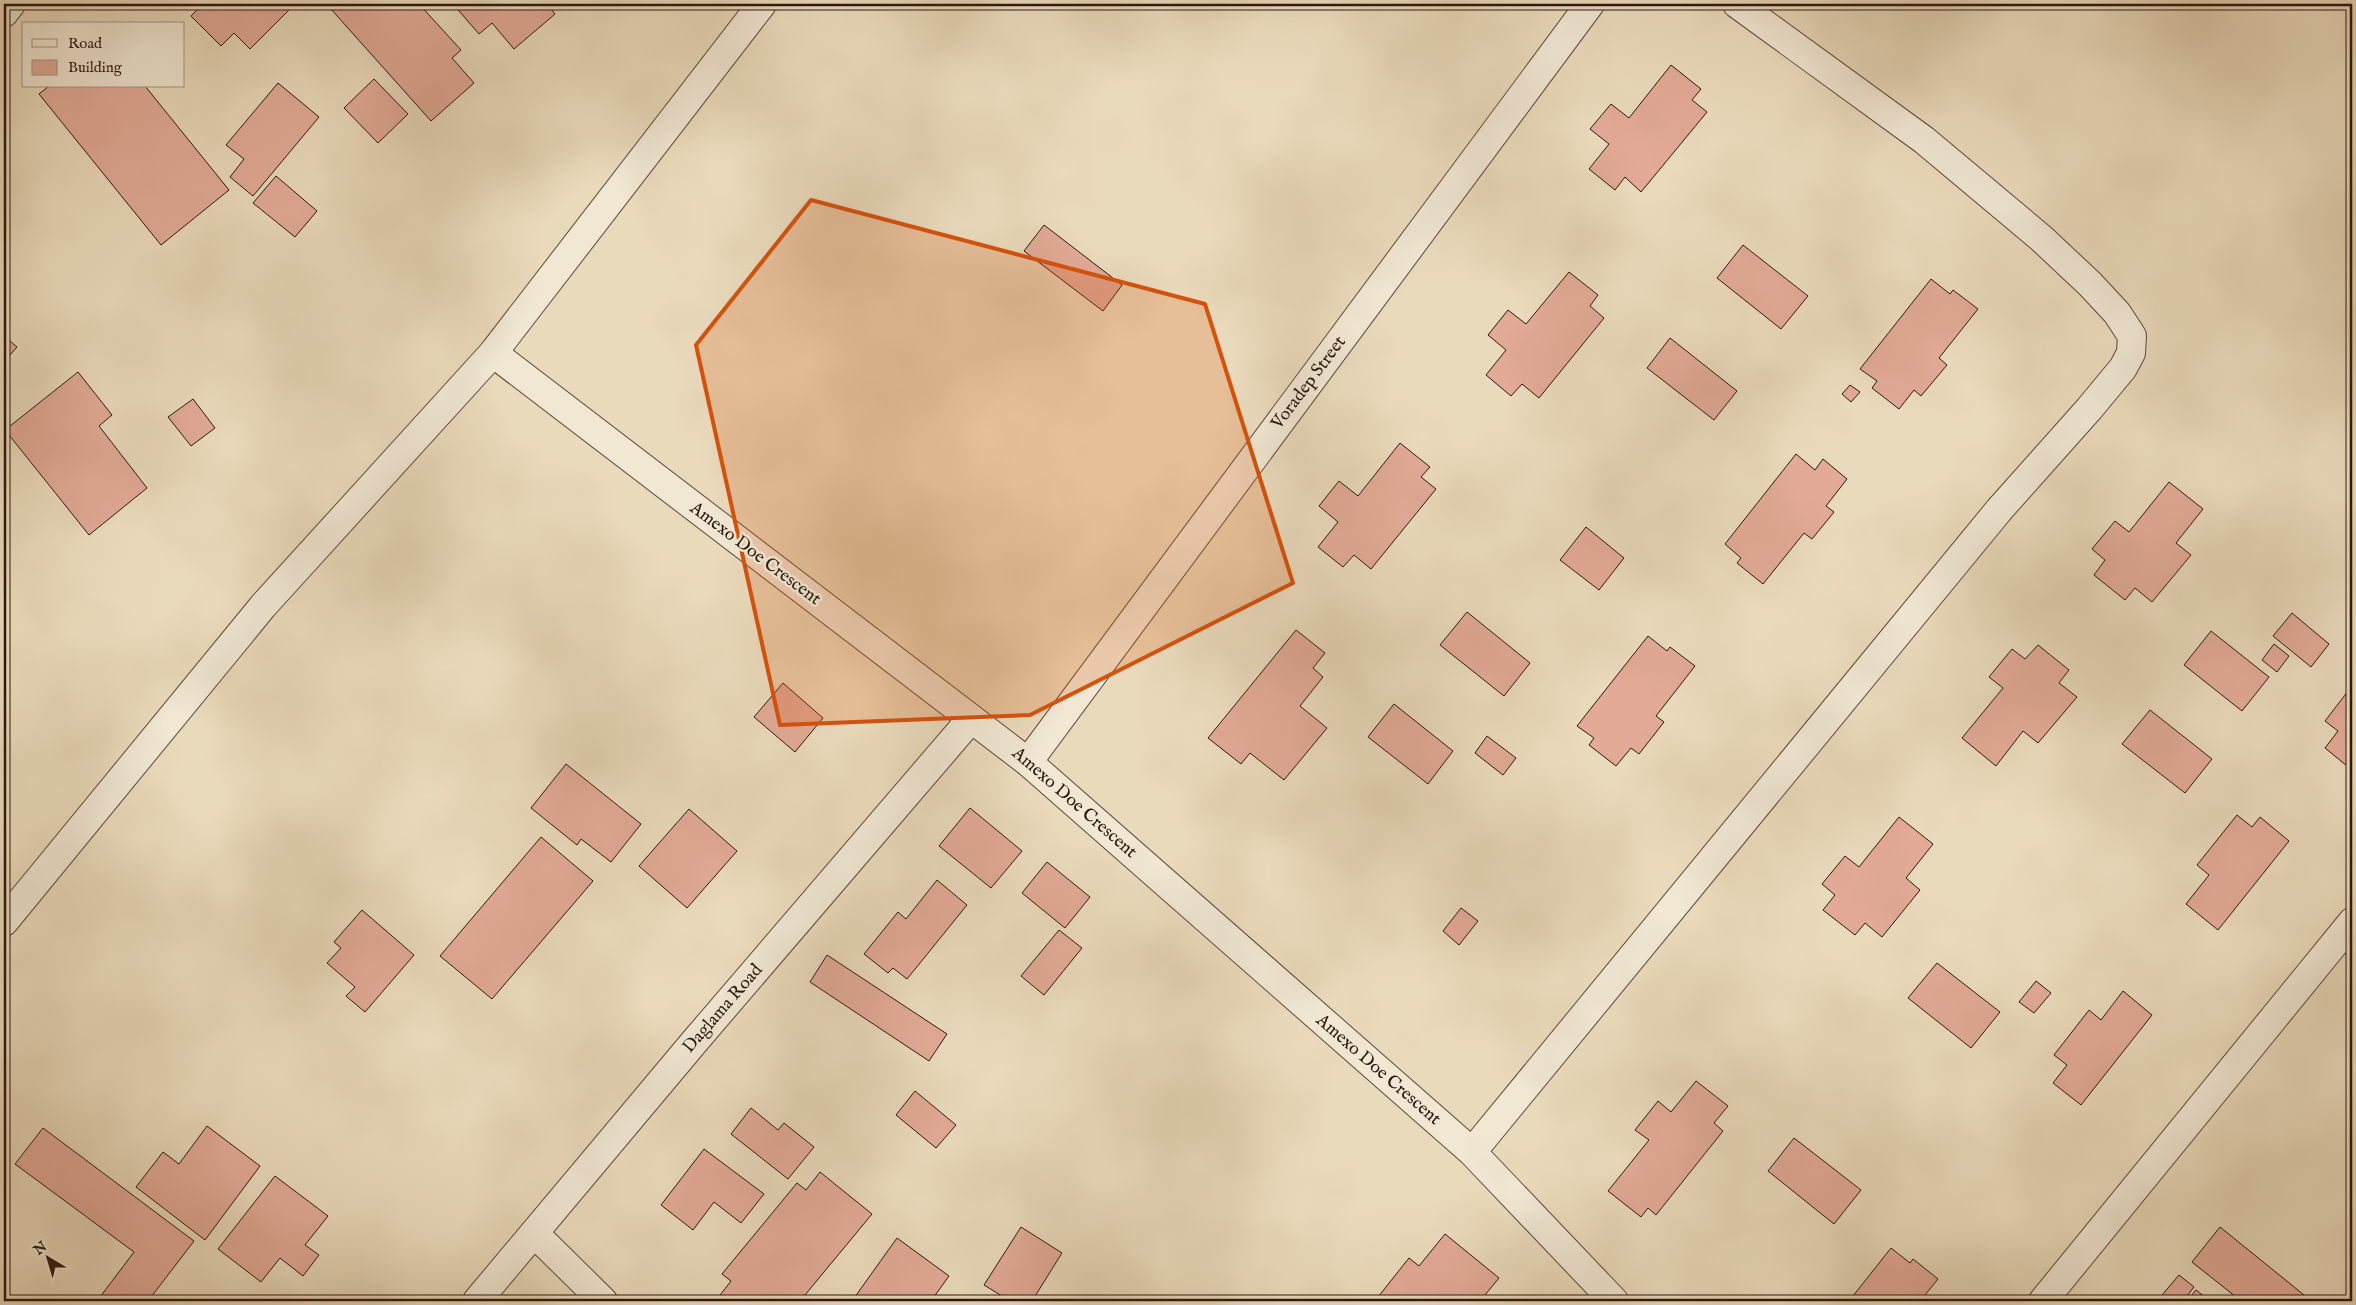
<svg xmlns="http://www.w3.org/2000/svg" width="2356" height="1305" viewBox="0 0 2356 1305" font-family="'IM FELL English',serif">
<rect width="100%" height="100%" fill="#eadabc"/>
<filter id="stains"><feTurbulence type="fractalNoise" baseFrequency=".004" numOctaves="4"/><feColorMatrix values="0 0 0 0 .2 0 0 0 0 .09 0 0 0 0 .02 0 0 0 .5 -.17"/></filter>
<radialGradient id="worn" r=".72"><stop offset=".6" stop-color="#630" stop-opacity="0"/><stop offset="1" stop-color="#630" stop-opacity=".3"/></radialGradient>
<g fill="#e2aa97" stroke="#2c180e">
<polygon points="201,4 295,4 250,49 234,33 221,46 191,16 202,5"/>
<polygon points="335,4 419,4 461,50 452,58 474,83 431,121 330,8"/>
<polygon points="453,4 547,4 555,14 514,49 492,23 479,34"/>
<polygon points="1671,65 1701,89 1692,100 1707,112 1641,192 1625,177 1615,190 1589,169 1609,144 1590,129 1611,104 1629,118"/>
<polygon points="374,79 408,114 378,143 344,108"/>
<polygon points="278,83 319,117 253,196 230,177 244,159 226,145"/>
<polygon points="49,86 145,86 229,190 161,245 39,94"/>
<polygon points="276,176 317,211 295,237 253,203"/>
<polygon points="1044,225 1122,285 1103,311 1024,251"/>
<polygon points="1743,245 1808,296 1781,329 1717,278"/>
<polygon points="1569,272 1598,295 1590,306 1604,318 1539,398 1522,384 1511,396 1486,375 1506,350 1488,335 1508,310 1526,324"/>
<polygon points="1931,279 1950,294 1953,290 1978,309 1939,358 1947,365 1921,396 1914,390 1899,409 1872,388 1877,381 1860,369"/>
<polygon points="4,336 17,347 4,362"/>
<polygon points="1670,338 1737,391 1714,420 1647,368"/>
<polygon points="78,372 112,415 99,426 147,488 89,535 5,430"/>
<polygon points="1850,385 1860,392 1851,402 1842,394"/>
<polygon points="193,399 215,428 191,446 168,417"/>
<polygon points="1400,443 1430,467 1421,477 1436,489 1371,569 1354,555 1343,567 1318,547 1338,522 1319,506 1339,481 1358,496"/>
<polygon points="1796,454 1815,470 1823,459 1847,479 1826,506 1834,512 1812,539 1804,533 1763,584 1737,563 1741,558 1725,544"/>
<polygon points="2169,482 2203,509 2176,543 2191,555 2152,602 2135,588 2125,600 2094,575 2105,560 2092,549 2115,521 2129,532"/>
<polygon points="1586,527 1624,558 1599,590 1560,560"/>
<polygon points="1467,612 1530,663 1504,696 1440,645"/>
<polygon points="2292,613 2329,644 2311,667 2273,636"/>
<polygon points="1296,630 1325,653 1313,668 1323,677 1300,706 1327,728 1284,780 1250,753 1241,764 1208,738"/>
<polygon points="2211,631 2269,677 2242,711 2184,665"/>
<polygon points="1648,636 1667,651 1670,647 1695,666 1656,716 1664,722 1639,754 1631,748 1616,766 1589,745 1594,738 1577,726"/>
<polygon points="2274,644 2289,656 2277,672 2262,660"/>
<polygon points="2038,645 2069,670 2059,683 2077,697 2038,743 2023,731 1996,766 1962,738 2003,688 1989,677 2012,649 2025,659"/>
<polygon points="783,683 823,718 795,752 754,717"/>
<polygon points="2352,686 2352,770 2325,748 2338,731 2325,721"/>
<polygon points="1394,704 1453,751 1428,784 1368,737"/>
<polygon points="2150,710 2212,759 2185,793 2122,744"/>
<polygon points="1487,736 1516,758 1503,775 1475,753"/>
<polygon points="566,764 641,824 611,862 581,839 577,845 531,808"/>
<polygon points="970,808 1022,851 991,888 939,846"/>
<polygon points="689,809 737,851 687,908 639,866"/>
<polygon points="2237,815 2252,827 2260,817 2289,841 2218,930 2186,904 2209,875 2197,865"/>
<polygon points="1899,817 1933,844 1906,878 1920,890 1882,937 1865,923 1855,935 1823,910 1835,895 1822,884 1845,856 1859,867"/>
<polygon points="541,837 593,881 492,999 440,956"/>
<polygon points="1047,862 1090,897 1065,928 1022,893"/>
<polygon points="937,880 967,905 907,979 893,968 888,973 864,954 898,912 906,919"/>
<polygon points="1461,908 1478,921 1459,945 1443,931"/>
<polygon points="362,910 414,955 365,1012 346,996 355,987 327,963 341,948 334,942"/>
<polygon points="1059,930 1082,948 1044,995 1021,976"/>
<polygon points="827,955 947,1034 929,1061 810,982"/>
<polygon points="1937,963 2000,1012 1971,1048 1908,998"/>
<polygon points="2036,981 2051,993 2034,1013 2019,1002"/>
<polygon points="2123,991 2152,1015 2081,1105 2053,1083 2067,1065 2054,1055 2089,1010 2101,1020"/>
<polygon points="1696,1081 1728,1106 1714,1123 1723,1131 1656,1215 1648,1208 1641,1217 1608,1191 1649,1140 1635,1130 1658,1101 1671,1112"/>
<polygon points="915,1091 956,1125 936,1148 896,1115"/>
<polygon points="751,1108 778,1130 784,1123 814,1147 788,1179 731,1134"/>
<polygon points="207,1126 260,1166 205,1240 136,1187 163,1152 179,1164"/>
<polygon points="43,1128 194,1241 148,1301 97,1301 134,1252 15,1164"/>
<polygon points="1794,1138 1861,1190 1834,1224 1768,1171"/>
<polygon points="704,1149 764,1194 741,1223 714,1202 693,1230 661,1205"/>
<polygon points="820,1172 872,1214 800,1301 719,1301 717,1299 731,1281 722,1274 797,1183 806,1190"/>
<polygon points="275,1176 328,1216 305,1245 319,1255 303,1276 280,1258 261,1282 218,1249"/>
<polygon points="1021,1227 1062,1253 1032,1301 1010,1301 984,1285"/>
<polygon points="2220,1227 2309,1299 2306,1301 2241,1301 2192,1262"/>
<polygon points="1445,1234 1499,1278 1480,1301 1382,1301 1378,1297 1409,1258 1419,1266"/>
<polygon points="897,1238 949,1276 931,1301 852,1301"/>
<polygon points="1891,1248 1910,1263 1913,1259 1938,1279 1920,1301 1849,1301"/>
<polygon points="2179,1275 2194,1287 2183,1301 2157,1301"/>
<polygon points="2196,1290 2210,1301 2187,1301"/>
</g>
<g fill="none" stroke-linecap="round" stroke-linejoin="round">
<defs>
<g id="street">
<polyline points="4,13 11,4"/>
<polyline points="493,353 1028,762 1472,1152 1614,1301"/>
<polyline points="1028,762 1590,4"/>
<polyline points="4,922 263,606 493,353 762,4"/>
<polyline points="1472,1152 1999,510 2089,409 2123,368 2131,353 2132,336 2117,313 2090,284 2041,238 1924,140 1737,4"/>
<polyline points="534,1233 603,1301"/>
<polyline points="477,1301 695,1041 971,719"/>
<polyline points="2043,1301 2352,922"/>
</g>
</defs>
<use href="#street" stroke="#5c483a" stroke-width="30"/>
<use href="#street" stroke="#f1e7d3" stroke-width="28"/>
</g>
<path fill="#d5520c" fill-opacity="0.2" stroke="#d5520c" stroke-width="4" stroke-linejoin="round" d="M811,200L1205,304L1293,583L1030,715L780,725L696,345Z"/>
<g text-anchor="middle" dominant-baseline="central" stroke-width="5" stroke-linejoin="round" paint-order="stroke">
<g font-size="18" fill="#2c180e" stroke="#f1e7d3">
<text transform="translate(1309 383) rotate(-53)">Voradep Street</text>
<text transform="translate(755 554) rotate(37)">Amexo Doe Crescent</text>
<text transform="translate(1074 803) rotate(41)">Amexo Doe Crescent</text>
<text transform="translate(723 1009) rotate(-49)">Daglama Road</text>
<text transform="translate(1378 1070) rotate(41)">Amexo Doe Crescent</text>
</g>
</g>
<rect width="2356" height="1305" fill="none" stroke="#eadabc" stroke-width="20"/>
<rect x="5" y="5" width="2346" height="1295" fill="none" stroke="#2c180e" stroke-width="2.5"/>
<rect x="10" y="10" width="2336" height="1285" fill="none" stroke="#2c180e"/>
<rect x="22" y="22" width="162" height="65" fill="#f1e7d3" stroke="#a29484"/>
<rect x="32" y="39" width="25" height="8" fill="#f1e7d3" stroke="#a29484"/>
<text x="68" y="48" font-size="15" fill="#2c180e">Road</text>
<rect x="32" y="60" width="25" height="15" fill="#e2aa97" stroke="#a29484"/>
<text x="68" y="72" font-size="15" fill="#2c180e">Building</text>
<g transform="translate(48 1258) rotate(322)" stroke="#f1e7d3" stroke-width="4" paint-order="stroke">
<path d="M0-4L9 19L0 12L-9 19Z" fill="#2c180e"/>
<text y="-8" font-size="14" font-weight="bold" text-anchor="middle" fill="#2c180e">N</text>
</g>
<rect width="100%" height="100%" filter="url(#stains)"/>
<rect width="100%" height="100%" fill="url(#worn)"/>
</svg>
